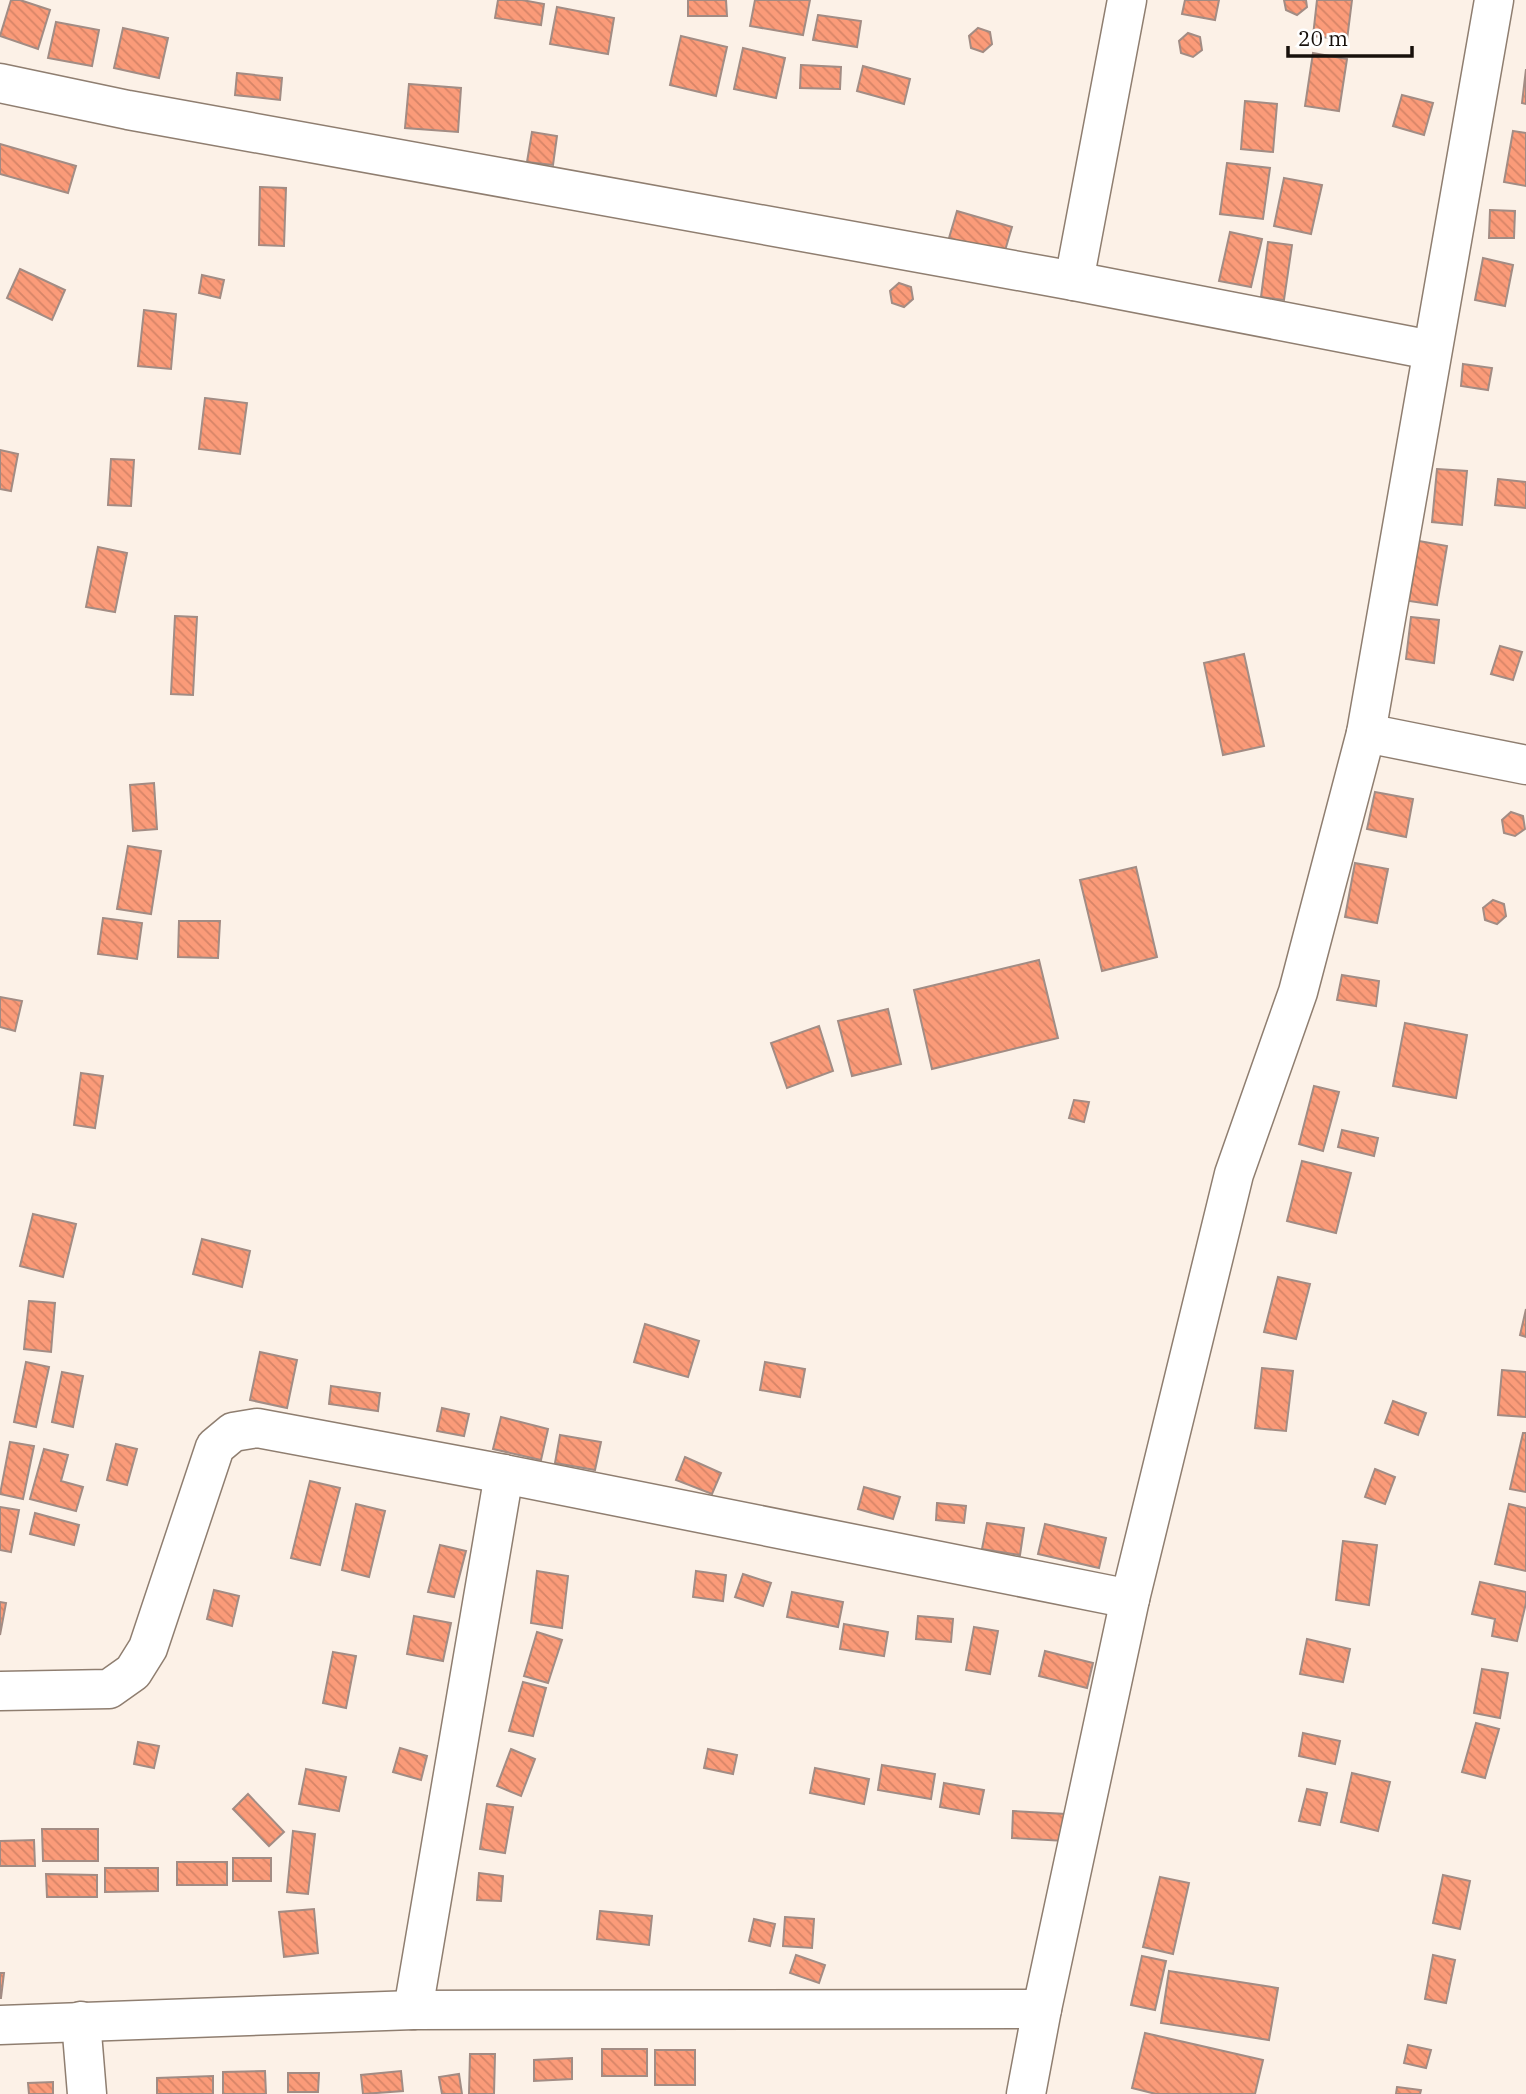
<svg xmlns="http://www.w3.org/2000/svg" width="1526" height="2094" viewBox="0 0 1526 2094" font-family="'IBM Plex Serif',serif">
<defs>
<pattern id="building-back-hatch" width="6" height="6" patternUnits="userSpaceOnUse" patternTransform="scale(1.75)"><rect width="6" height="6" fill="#fb9b79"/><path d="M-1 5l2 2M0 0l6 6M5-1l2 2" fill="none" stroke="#d68467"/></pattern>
</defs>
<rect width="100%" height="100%" fill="#fcf1e7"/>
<g fill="url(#building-back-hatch)" stroke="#a28c84" stroke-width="2">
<polygon points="11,0 20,0 50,10 38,49 0,36"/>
<polygon points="498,0 522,0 544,4 541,25 495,18"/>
<polygon points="688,0 726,0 727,16 688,16"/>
<polygon points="755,0 810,0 803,35 750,26"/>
<polygon points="1185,0 1219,0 1215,20 1182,14"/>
<polygon points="1284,0 1306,0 1307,7 1297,15 1286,10"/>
<polygon points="1317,0 1352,0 1347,40 1313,36"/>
<polygon points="557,7 614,18 608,54 550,44"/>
<polygon points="818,15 861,21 857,47 813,40"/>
<polygon points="56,22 99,30 92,66 48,58"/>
<polygon points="123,28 168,38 159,78 114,68"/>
<polygon points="978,28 990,32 992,44 983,52 971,48 969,36"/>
<polygon points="1188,33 1200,37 1202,50 1193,57 1181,53 1179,41"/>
<polygon points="681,36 727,47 716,96 670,85"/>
<polygon points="743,48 785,58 776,98 734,89"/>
<polygon points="1313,53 1347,59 1339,111 1305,106"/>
<polygon points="801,65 841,67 840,89 800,88"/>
<polygon points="863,66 910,79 904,104 857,91"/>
<polygon points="1526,69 1526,104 1522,103"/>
<polygon points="237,73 282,78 280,100 235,95"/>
<polygon points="409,84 461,88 458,132 405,128"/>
<polygon points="1402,95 1433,103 1424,135 1393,126"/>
<polygon points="1245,101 1277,104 1273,152 1241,149"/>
<polygon points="1513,131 1526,133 1526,186 1504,182"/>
<polygon points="532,132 557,136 553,165 527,162"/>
<polygon points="0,144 76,166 68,193 0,174"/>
<polygon points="1227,163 1270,168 1263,219 1220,214"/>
<polygon points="1284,178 1322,185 1311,234 1274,226"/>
<polygon points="260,187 286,188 284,246 259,245"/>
<polygon points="1490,210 1515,211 1514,238 1489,238"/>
<polygon points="957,211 1012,227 1004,254 949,238"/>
<polygon points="1230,232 1262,239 1251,287 1219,281"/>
<polygon points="1268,242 1292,245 1284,300 1261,297"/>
<polygon points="1483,258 1513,265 1505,306 1475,300"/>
<polygon points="20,269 65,290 52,320 7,298"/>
<polygon points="202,275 224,280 220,298 199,293"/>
<polygon points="899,283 911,287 913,299 904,307 892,303 890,291"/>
<polygon points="144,310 176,314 171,369 138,366"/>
<polygon points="1463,364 1492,368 1488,390 1461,386"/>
<polygon points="205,398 247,403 240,454 199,449"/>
<polygon points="0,450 18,454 11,491 0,489"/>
<polygon points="111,459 134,460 131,506 108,505"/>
<polygon points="1437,469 1467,471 1462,525 1432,522"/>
<polygon points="1498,479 1526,482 1526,508 1495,505"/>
<polygon points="1419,541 1447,546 1437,605 1409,601"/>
<polygon points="98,547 127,553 115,612 86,607"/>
<polygon points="175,616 197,617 193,695 171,694"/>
<polygon points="1411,617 1439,620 1434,663 1406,659"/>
<polygon points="1500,646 1522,652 1513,680 1491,674"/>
<polygon points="1244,654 1264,746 1223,755 1204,663"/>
<polygon points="154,783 157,829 133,831 130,785"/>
<polygon points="1375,792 1413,799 1406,837 1367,829"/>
<polygon points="1511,812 1523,816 1525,829 1515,836 1504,833 1502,820"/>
<polygon points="128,846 161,851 151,914 117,909"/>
<polygon points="1355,863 1388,869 1377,923 1345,917"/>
<polygon points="1136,867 1157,957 1102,971 1080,880"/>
<polygon points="1493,900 1504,904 1506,916 1497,924 1485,920 1483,908"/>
<polygon points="103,918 142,923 137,959 98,954"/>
<polygon points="179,921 220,921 218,958 178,957"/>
<polygon points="1039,960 1058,1038 932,1069 914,990"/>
<polygon points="1342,975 1379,981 1376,1006 1337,1000"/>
<polygon points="0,997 22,1001 15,1031 0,1027"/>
<polygon points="888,1009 901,1064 852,1076 838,1021"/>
<polygon points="1405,1023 1467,1035 1456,1098 1393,1086"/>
<polygon points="819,1026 833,1071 787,1088 771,1043"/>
<polygon points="81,1073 103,1076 95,1128 74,1125"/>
<polygon points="1314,1086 1339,1092 1323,1151 1299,1144"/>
<polygon points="1074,1100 1089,1102 1084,1122 1069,1118"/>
<polygon points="1342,1130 1378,1138 1374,1156 1338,1147"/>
<polygon points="1302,1161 1351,1173 1336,1233 1287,1221"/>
<polygon points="33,1214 76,1224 63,1277 20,1266"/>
<polygon points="202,1239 250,1251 242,1287 193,1274"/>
<polygon points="1278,1277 1310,1284 1296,1339 1264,1332"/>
<polygon points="29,1301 55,1303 51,1352 24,1349"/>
<polygon points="1526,1309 1526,1337 1520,1335"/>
<polygon points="645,1324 699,1341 688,1377 634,1362"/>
<polygon points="260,1352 297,1360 287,1408 250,1400"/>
<polygon points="26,1362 49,1367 36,1427 14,1422"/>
<polygon points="765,1362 805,1369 800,1397 760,1390"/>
<polygon points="1262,1368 1293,1371 1286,1431 1255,1428"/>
<polygon points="1502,1370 1526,1372 1526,1417 1498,1415"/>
<polygon points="62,1372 83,1376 73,1427 52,1422"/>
<polygon points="331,1386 380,1393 378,1411 329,1404"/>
<polygon points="1393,1401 1426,1413 1418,1435 1385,1423"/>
<polygon points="442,1408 469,1414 464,1436 437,1431"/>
<polygon points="501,1417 548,1429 541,1460 493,1449"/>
<polygon points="1523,1433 1526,1433 1526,1492 1510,1489"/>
<polygon points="560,1435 601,1442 595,1470 555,1463"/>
<polygon points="10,1442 34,1446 23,1499 0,1494"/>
<polygon points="116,1444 137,1449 127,1485 107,1480"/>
<polygon points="44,1449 68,1455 61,1481 83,1487 76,1511 30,1499"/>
<polygon points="685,1457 721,1473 712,1494 676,1480"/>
<polygon points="1375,1469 1395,1477 1385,1504 1365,1497"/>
<polygon points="310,1481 340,1488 320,1565 291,1558"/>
<polygon points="864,1487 900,1497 893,1519 858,1509"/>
<polygon points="937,1503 966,1506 964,1523 936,1520"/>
<polygon points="356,1504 385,1511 369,1577 342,1570"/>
<polygon points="1509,1504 1526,1508 1526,1571 1495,1564"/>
<polygon points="0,1507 19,1510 11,1552 0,1550"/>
<polygon points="35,1513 79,1525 74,1545 30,1534"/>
<polygon points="987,1523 1024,1528 1020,1555 982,1549"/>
<polygon points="1045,1524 1106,1538 1099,1568 1038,1554"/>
<polygon points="1343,1541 1377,1545 1369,1605 1336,1600"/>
<polygon points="440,1545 466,1551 454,1597 428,1592"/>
<polygon points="537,1571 568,1576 562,1628 531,1623"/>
<polygon points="696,1571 726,1575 723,1601 693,1597"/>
<polygon points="743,1574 771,1583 763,1606 735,1597"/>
<polygon points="1480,1582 1526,1592 1526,1603 1517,1641 1492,1636 1495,1619 1472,1614"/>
<polygon points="214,1590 239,1596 232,1626 207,1619"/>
<polygon points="792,1592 843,1602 838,1627 787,1617"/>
<polygon points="0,1602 6,1603 0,1635"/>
<polygon points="414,1616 451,1623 443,1661 407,1654"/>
<polygon points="918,1616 953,1619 951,1642 916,1639"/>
<polygon points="844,1624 888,1632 884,1656 840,1649"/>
<polygon points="974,1627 998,1631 990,1674 966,1670"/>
<polygon points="537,1632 562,1640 548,1683 524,1676"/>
<polygon points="1307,1639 1350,1649 1343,1682 1300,1674"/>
<polygon points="1045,1651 1093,1663 1087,1688 1039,1676"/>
<polygon points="333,1652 356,1656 346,1708 323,1703"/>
<polygon points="1482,1669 1508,1673 1500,1718 1474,1713"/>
<polygon points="523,1682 546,1688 533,1736 509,1731"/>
<polygon points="1476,1723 1499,1729 1485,1778 1462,1772"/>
<polygon points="1303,1733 1340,1741 1335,1764 1299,1756"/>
<polygon points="138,1742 159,1746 154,1768 134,1764"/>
<polygon points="400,1748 427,1756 421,1780 393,1772"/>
<polygon points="511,1749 535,1759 521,1796 497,1786"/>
<polygon points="708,1749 737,1755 733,1774 704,1768"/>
<polygon points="882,1765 935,1774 931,1799 878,1790"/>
<polygon points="815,1768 869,1779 864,1804 810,1793"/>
<polygon points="306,1769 346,1777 339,1811 299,1804"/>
<polygon points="1352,1773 1390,1782 1378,1831 1341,1822"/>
<polygon points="944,1783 984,1790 979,1814 940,1807"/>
<polygon points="1307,1789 1327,1793 1320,1825 1299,1821"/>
<polygon points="248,1794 284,1832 269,1846 233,1809"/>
<polygon points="487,1804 513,1807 505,1853 480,1849"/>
<polygon points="1013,1811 1066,1814 1065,1841 1012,1838"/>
<polygon points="42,1829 98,1829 98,1861 43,1861"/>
<polygon points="293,1831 315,1834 308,1894 287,1892"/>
<polygon points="34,1840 35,1866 0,1866 0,1841"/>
<rect x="233" y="1858" width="38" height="23"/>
<rect x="177" y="1862" width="50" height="23"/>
<polygon points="105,1868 158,1868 158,1891 105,1892"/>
<polygon points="479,1873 503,1876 501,1901 477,1900"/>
<polygon points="46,1874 97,1875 97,1897 47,1897"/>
<polygon points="1443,1875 1470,1881 1460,1929 1433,1923"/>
<polygon points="1160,1877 1189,1883 1173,1954 1143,1947"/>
<polygon points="314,1909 318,1953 284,1957 279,1912"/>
<polygon points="600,1911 652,1916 649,1945 597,1939"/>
<polygon points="785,1917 814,1919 812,1948 783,1946"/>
<polygon points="754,1919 775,1924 770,1946 749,1941"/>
<polygon points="796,1955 825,1965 819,1983 790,1973"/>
<polygon points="1433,1955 1455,1960 1446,2003 1425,1999"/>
<polygon points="1142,1956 1166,1961 1155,2010 1131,2005"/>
<polygon points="1169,1971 1278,1988 1269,2040 1161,2023"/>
<polygon points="0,1973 4,1973 1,1998 0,1998"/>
<polygon points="1145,2033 1263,2060 1255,2094 1156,2094 1132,2088"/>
<polygon points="1408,2045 1431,2050 1426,2068 1404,2063"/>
<rect x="602" y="2049" width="45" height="27"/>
<rect x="655" y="2050" width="40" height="35"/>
<polygon points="470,2054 495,2054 494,2094 469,2094"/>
<polygon points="572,2058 572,2079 534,2081 534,2060"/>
<polygon points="265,2071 266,2094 223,2094 223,2072"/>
<polygon points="401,2071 403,2091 363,2094 361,2075"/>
<polygon points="288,2073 319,2073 318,2092 288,2092"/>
<polygon points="459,2074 462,2094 442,2094 439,2077"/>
<polygon points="213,2076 213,2094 157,2094 157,2078"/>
<polygon points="53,2082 53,2094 29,2094 28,2083"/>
<polygon points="1397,2087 1421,2090 1420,2094 1396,2094"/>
</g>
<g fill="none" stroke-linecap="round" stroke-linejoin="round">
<defs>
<g id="minor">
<polyline points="1494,0 1366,733 1526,765"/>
<polyline points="0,83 128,110 1074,281 1431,350"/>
<polyline points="1074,281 1127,0"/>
<polyline points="0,1691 109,1689 133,1672 148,1648 215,1447 233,1432 257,1428 504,1474 1130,1599"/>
<polyline points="413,2010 504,1474"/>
<polyline points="81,2021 87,2094"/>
<polyline points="0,2025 413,2010 1042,2009"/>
<polyline points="1026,2094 1042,2009 1130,1599 1234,1174 1298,992 1366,733"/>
</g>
</defs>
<use href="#minor" stroke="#8f7e70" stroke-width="41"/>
<use href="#minor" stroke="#fff" stroke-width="38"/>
</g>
<path d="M1288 46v10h124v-10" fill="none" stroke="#17100b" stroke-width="3.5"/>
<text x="1298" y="46" font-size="21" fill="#17100b" stroke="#ffffff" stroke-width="5" paint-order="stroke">20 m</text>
</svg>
